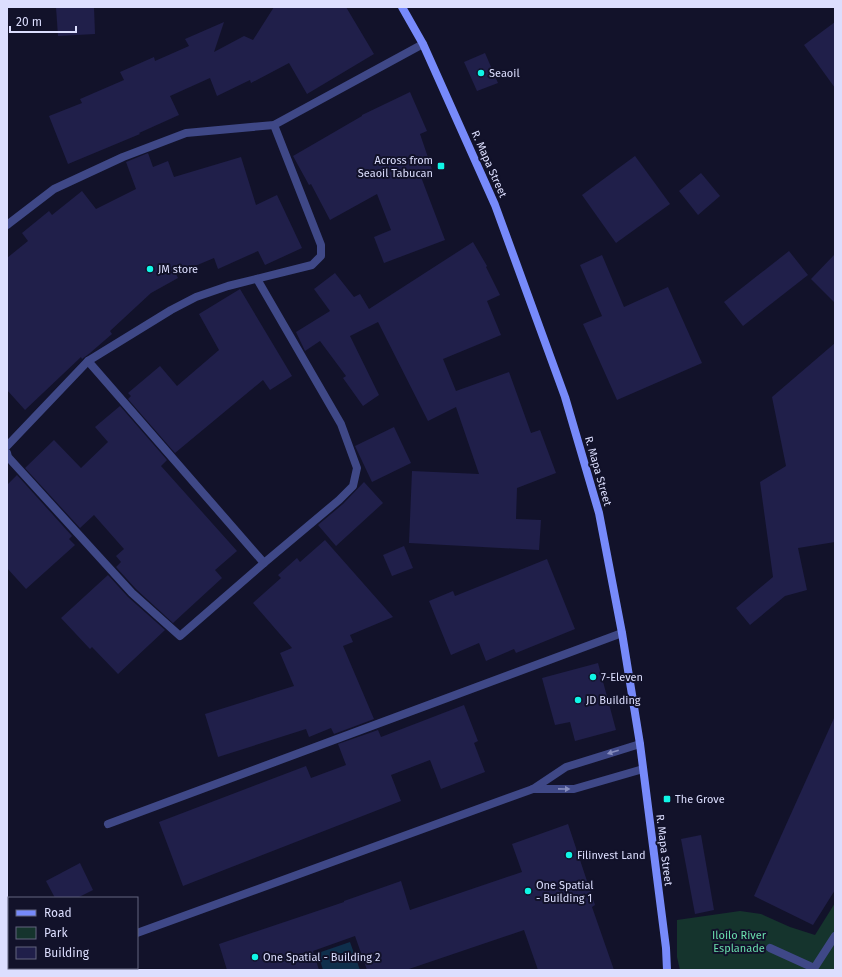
<svg xmlns="http://www.w3.org/2000/svg" width="842" height="977" viewBox="0 0 842 977" font-family="'Fira Sans',sans-serif">
<rect width="100%" height="100%" fill="#12122a"/>
<polygon fill="#15342d" points="835,903 835,970 680,970 677,957 677,920 740,911 761,914 790,927 815,935"/>
<polygon fill="#0f2f4c" points="350,942 360,970 323,970 318,953"/>
<g fill="#201f4a">
<polygon points="56,7 94,7 95,34 58,36"/>
<polygon points="274,7 346,7 374,54 307,94 289,63 251,83 250,80 217,96 210,78 170,96 179,115 139,133 140,134 68,164 49,116 82,103 80,99 124,80 120,72 154,57 155,61 189,46 185,39 224,22 214,52 244,36 253,40"/>
<polygon points="835,22 835,88 804,45"/>
<polygon points="485,53 498,83 477,91 464,62"/>
<polygon points="410,92 427,131 420,134 433,172 421,177 445,240 384,263 374,237 391,230 377,194 330,220 311,184 309,185 293,156 362,116 362,115"/>
<polygon points="148,153 153,167 168,161 174,177 241,157 256,205 277,195 302,248 265,265 258,251 218,269 214,258 176,274 178,278 151,293 110,331 112,334 90,353 82,359 81,357 25,410 7,390 7,258 28,241 22,233 49,211 52,215 82,191 96,209 136,189 126,162"/>
<polygon points="635,156 670,204 616,243 582,195"/>
<polygon points="701,173 720,196 698,215 679,191"/>
<polygon points="473,242 487,266 486,267 500,295 487,301 501,335 443,359 456,391 509,372 531,433 540,430 556,473 517,488 516,519 541,520 539,550 409,543 412,471 479,474 456,407 428,421 378,322 350,336 379,395 363,406 343,378 346,376 320,341 305,351 296,332 330,311 314,289 335,273 354,297 360,294 369,309"/>
<polygon points="789,251 808,275 743,326 724,302"/>
<polygon points="835,254 835,303 811,279"/>
<polygon points="602,255 624,307 668,287 702,363 617,400 583,324 602,316 580,265"/>
<polygon points="240,289 292,376 270,390 263,380 175,453 128,399 131,396 128,393 160,366 177,386 219,350 199,314"/>
<polygon points="835,343 835,542 798,548 807,590 785,596 750,625 736,608 773,577 760,482 786,466 772,397"/>
<polygon points="120,406 167,460 161,466 237,551 215,570 222,578 173,623 136,589 116,567 121,562 116,556 124,549 94,515 80,528 25,468 54,440 81,468 108,442 95,427"/>
<polygon points="394,427 411,463 372,482 355,446"/>
<polygon points="17,475 72,536 69,539 75,545 26,589 7,568 7,485"/>
<polygon points="364,482 383,503 336,546 318,525 343,504"/>
<polygon points="325,540 393,617 350,635 353,642 343,646 374,719 334,734 331,728 309,737 306,729 218,757 205,714 294,686 280,653 292,648 253,603 281,578 278,575 297,558 300,562"/>
<polygon points="404,546 413,568 392,576 383,555"/>
<polygon points="547,559 575,629 516,653 514,649 486,661 479,643 451,655 429,601 453,591 455,596"/>
<polygon points="108,575 128,597 165,630 118,674 92,647 90,649 61,618"/>
<polygon points="598,663 616,730 575,741 570,722 555,725 542,678"/>
<polygon points="464,705 478,741 474,743 485,772 441,789 430,760 391,775 401,801 183,886 159,822 306,766 311,778 346,765 338,744 378,730 381,737"/>
<polygon points="835,716 835,890 813,925 754,896"/>
<polygon points="568,824 595,905 592,907 614,970 538,970 524,930 406,970 367,970 355,936 313,951 319,970 227,970 219,944 344,902 344,901 401,881 410,910 522,872 512,844"/>
<polygon points="701,835 714,910 695,914 681,839"/>
<polygon points="80,863 93,890 77,898 55,898 46,881"/>
</g>
<g fill="none" stroke-linecap="round" stroke-linejoin="round">
<g stroke="#3f4887" stroke-width="8">
<polyline points="7,225 54,189 123,157 186,133 274,125 423,44"/>
<polyline points="88,361 264,563"/>
<polyline points="7,446 88,361 171,310 196,297 228,286 312,265 321,256 321,245 274,125"/>
<polyline points="7,453 8,457 132,593 180,636 264,563 339,500 353,486 357,468 341,424 257,279"/>
<polyline points="533,789 574,789 643,769"/>
<polyline points="108,824 622,633"/>
<polyline points="137,933 533,789 566,767 640,744"/>
<polyline points="770,948 814,968"/>
<polyline points="36,970 42,968"/>
<polyline points="813,970 835,936"/>
</g>
<polyline stroke="#778afa" stroke-width="8" points="402,7 423,44 495,205 565,397 599,513 622,633 640,744 666,948 667,970"/>
</g>
<defs><path id="oneway-solid" d="M-6-.8H1V-3.2L6.5 0L1 3.2V.8H-6Z"/></defs>
<g fill="#868cbd">
<use href="#oneway-solid" transform="translate(613 752) rotate(163)"/>
<use href="#oneway-solid" transform="translate(564 789) rotate(1)"/>
</g>
<g fill="#10f6e6" stroke="#12122a" stroke-width="1.5">
<circle cx="481" cy="73" r="4"/>
<rect x="437" y="162" width="8" height="8" rx="2"/>
<circle cx="150" cy="269" r="4"/>
<circle cx="593" cy="677" r="4"/>
<circle cx="578" cy="700" r="4"/>
<rect x="663" y="795" width="8" height="8" rx="2"/>
<circle cx="569" cy="855" r="4"/>
<circle cx="528" cy="891" r="4"/>
<circle cx="255" cy="957" r="4"/>
</g>
<g text-anchor="middle" dominant-baseline="central" stroke-width="4" stroke-linejoin="round" paint-order="stroke">
<g font-size="11" fill="#dcdefe" stroke="#12122a" text-anchor="start">
<text x="489" y="73">Seaoil</text>
<text x="433" y="160" text-anchor="end">Across from<tspan x="433" dy="13">Seaoil Tabucan</tspan></text>
<text x="158" y="269">JM store</text>
<text x="601" y="677">7-Eleven</text>
<text x="586" y="700">JD Building</text>
<text x="675" y="799">The Grove</text>
<text x="577" y="855">Filinvest Land</text>
<text x="536" y="885">One Spatial<tspan x="536" dy="13">- Building 1</tspan></text>
<text x="263" y="957">One Spatial - Building 2</text>
</g>
<g font-size="11" fill="#dcdefe" stroke="#12122a">
<text transform="translate(489 164) rotate(66)">R. Mapa Street</text>
<text transform="translate(598 471) rotate(74)">R. Mapa Street</text>
<text transform="translate(664 850) rotate(83)">R. Mapa Street</text>
</g>
<g font-size="11" fill="#69ddac" stroke="#12122a">
<text x="739" y="935">Iloilo River<tspan x="739" dy="13">Esplanade</tspan></text>
</g>
</g>
<rect width="842" height="977" fill="none" stroke="#dcdefe" stroke-width="16"/>
<rect x="8" y="897" width="130" height="72" fill="#12122a" stroke="#63647f"/>
<rect x="16" y="910" width="20" height="6" fill="#778afa" stroke="#63647f"/>
<text x="44" y="917" font-size="12" fill="#dcdefe">Road</text>
<rect x="16" y="927" width="20" height="12" fill="#15342d" stroke="#63647f"/>
<text x="44" y="937" font-size="12" fill="#dcdefe">Park</text>
<rect x="16" y="947" width="20" height="12" fill="#201f4a" stroke="#63647f"/>
<text x="44" y="957" font-size="12" fill="#dcdefe">Building</text>
<path d="M10 26v6h66v-6" fill="none" stroke="#dcdefe" stroke-width="2"/>
<text x="16" y="26" font-size="12" fill="#dcdefe" stroke="#12122a" stroke-width="3" paint-order="stroke">20 m</text>
</svg>
